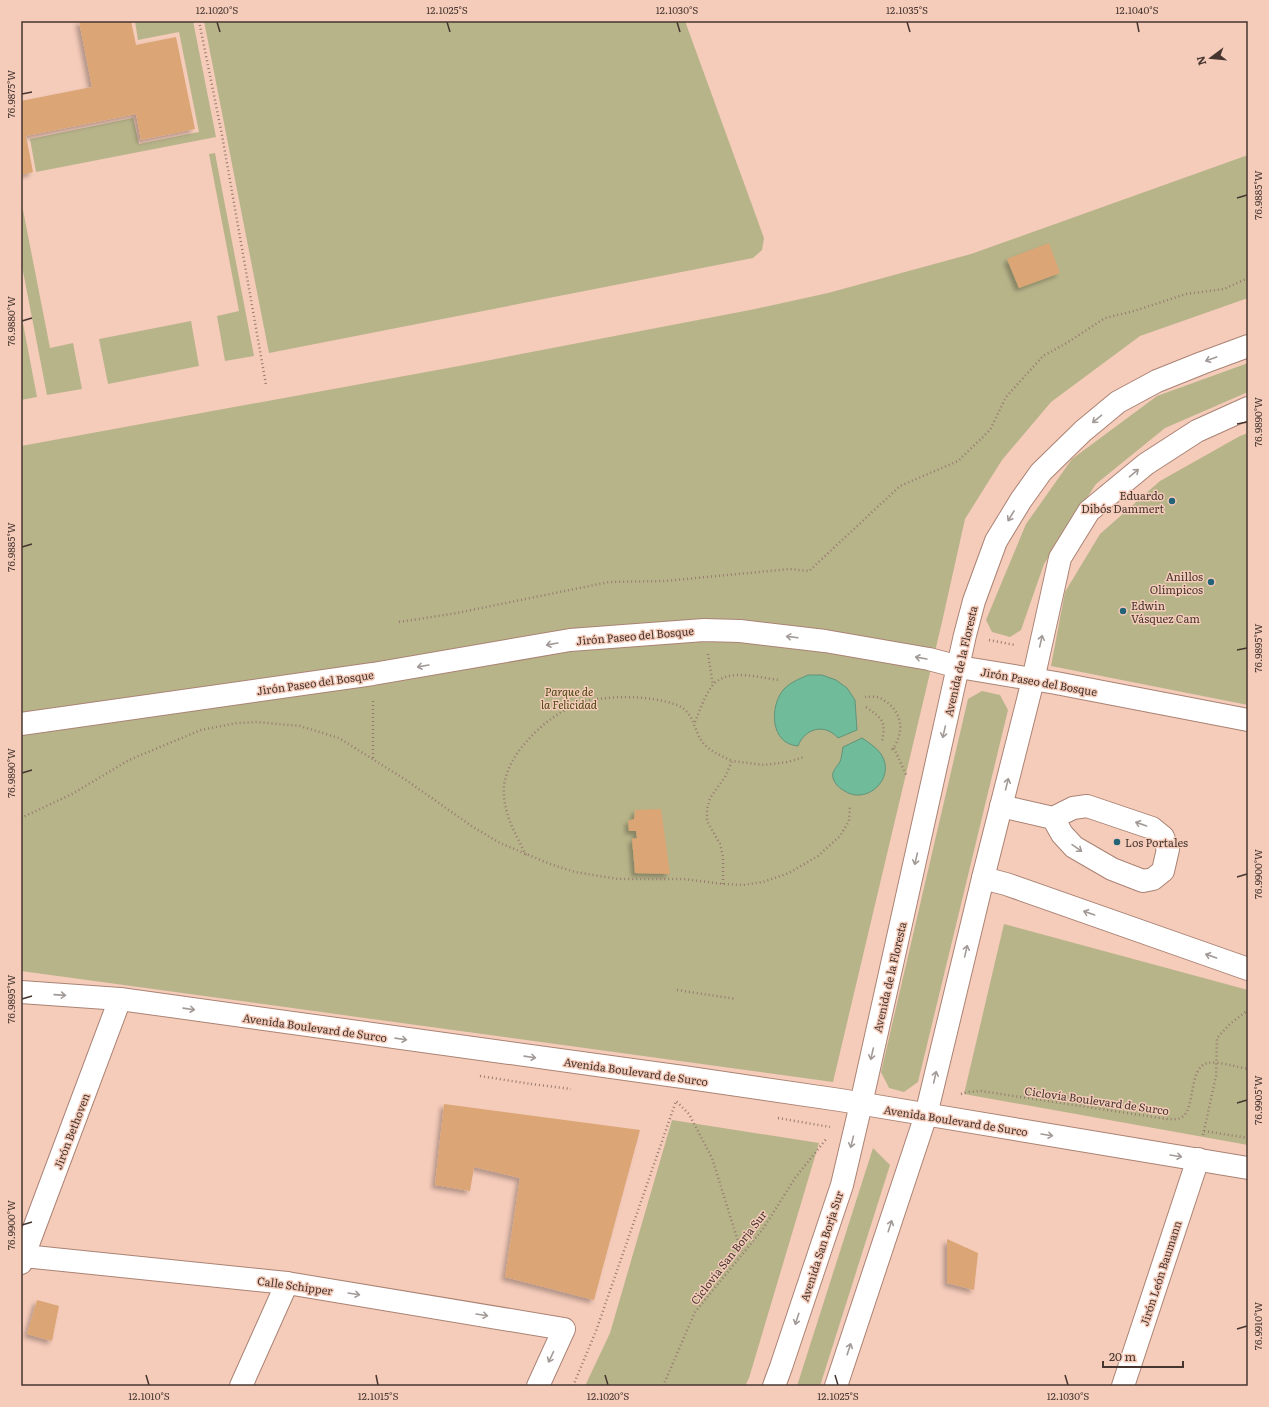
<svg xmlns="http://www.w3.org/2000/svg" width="1269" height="1407" viewBox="0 0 1269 1407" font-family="Literata,serif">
<defs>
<filter id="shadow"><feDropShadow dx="-3.5" dy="3.5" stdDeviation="2" flood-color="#0004"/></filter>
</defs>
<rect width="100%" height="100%" fill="#f5cbba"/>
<g fill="#b8b48a">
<polygon points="135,21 193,21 216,137 36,172 30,139 133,118 139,144 199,132 179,32 138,40"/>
<polygon points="204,21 685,21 764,238 762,250 753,258 269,353"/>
<polygon points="215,153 254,356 225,361 217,316 239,311 209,154"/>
<polygon points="1248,155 1248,298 1140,336 1051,402 1002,460 965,519 942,622 833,1082 21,971 21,446 459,366 750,310 828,293 971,254"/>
<polygon points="21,200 50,348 73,343 82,389 47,395 21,261"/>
<polygon points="21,313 37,397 21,400"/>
<polygon points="191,321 199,366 108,384 99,339"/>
<polygon points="1248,363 1248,392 1165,428 1096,484 1044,564 1021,630 1010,637 992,632 986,620 1026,524 1072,459 1157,396"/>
<polygon points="1248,433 1248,705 1051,666 1065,592 1100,534 1160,481 1240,436"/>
<polygon points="982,691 1000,695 1008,710 918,1082 904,1092 889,1088 881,1072 968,699"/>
<polygon points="1004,924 1248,990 1248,1145 964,1094"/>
<polygon points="672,1120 819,1143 749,1378 745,1386 585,1386 610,1333"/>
<polygon points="873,1148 890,1165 820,1386 797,1386"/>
</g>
<g fill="#70bb99" stroke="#639379">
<path d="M808,675H822L836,680L847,688L855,700L857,730L838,738C825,723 805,728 798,746C770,744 769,706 784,689C791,682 799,679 808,675Z"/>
<path d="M862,738C868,742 876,747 881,754C897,778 866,807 843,790C838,787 835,784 833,778C831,770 839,766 841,759C842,755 842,751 843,747Z"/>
</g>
<g fill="#dba574" filter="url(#shadow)">
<polygon points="79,21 131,21 136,45 176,37 195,129 141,140 136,114 26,136 33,172 21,175 21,101 92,87"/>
<polygon points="1049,243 1060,273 1019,288 1007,259"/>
<polygon points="661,809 670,874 635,873 632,839 637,838 636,831 629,831 628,821 634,819 635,810"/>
<polygon points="444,1104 640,1130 594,1300 505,1277 520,1178 474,1167 470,1191 435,1185"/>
<polygon points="947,1239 978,1253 974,1290 947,1283"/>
<polygon points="37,1300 59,1306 52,1341 27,1334"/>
</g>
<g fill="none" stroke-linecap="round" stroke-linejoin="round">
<defs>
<g id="minor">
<polyline points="21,724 373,674 570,640 704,630 740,631 825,641 929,659 959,667 1056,683 1248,720"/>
<polyline points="1001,806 1053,818 1073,808 1087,806 1152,828 1163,837 1168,849 1163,871 1153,879 1143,881 1112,869 1074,847 1062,834 1053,818"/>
<polyline points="983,878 1006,884 1248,969"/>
<polyline points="21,992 120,999 683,1077 840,1100 1248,1168"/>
<polyline points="24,1256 287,1283 564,1329 538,1386"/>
<polyline points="21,1263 120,999"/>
<polyline points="241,1386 287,1283"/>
<polyline points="1123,1386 1198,1159"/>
</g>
<g id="major">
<polyline points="774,1386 781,1367 842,1185 861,1104 965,635 974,601 996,541 1021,500 1041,472 1083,431 1118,402 1157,381 1202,363 1248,346"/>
<polyline points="836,1386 926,1115 983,878 1033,680 1060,558 1089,511 1146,464 1197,431 1248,408"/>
</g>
</defs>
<use href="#minor" stroke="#aa8374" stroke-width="24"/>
<use href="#major" stroke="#aa8374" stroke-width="24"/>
<g stroke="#967a6e" stroke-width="2.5" stroke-dasharray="1 3" stroke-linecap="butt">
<polyline points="199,21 222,135 266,385"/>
<polyline points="399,622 457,613 609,582 665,581 790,569 809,571 900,486 958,461 990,430 1006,397 1043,356 1065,344 1105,318 1134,311 1186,294 1224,289 1248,278"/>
<polyline points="989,640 1015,645"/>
<polyline points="708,654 713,685"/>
<path d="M865,697C869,697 876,696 880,698C883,699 885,702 888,703C905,717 903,737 890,752"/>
<path d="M866,707C883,719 886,721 882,742"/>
<path d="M695,722C700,710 704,697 712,686C727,667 759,678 779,680"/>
<polyline points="894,748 907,777"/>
<polyline points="373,758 373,699"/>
<polyline points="21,818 72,794 129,760 201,730 237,723 258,722 300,726 339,738 406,780 473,827 500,843 550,864 575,872 618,879 684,879 723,884 743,885 763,882 789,873 818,856 840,836 849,821 850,805"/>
<path d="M526,855C515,833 502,811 504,786C506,769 516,753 527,741C540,726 557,713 575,705C602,694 651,695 677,705C695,712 693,731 704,744C711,752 722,756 732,761"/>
<polyline points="723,884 723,857 720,844 707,821 707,809 710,798 725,777 732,761 764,765 788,762 804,757"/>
<polyline points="677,990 736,999"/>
<polyline points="480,1076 531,1084"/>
<polyline points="531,1084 571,1089"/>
<path d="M961,1094L968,1092L981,1091L1167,1119C1172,1119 1178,1120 1182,1117C1196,1108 1188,1067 1208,1063C1218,1061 1237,1067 1248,1069"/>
<polyline points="778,1118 830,1127"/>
<polyline points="1204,1131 1248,1138"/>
<polyline points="1203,1135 1216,1076 1217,1038 1230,1024 1248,1010"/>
<polyline points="573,1386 596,1331 676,1101 689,1114 712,1158 742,1254"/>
<polyline points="663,1386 695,1312 763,1229 795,1178 827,1138"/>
</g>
<use href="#minor" stroke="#fff" stroke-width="22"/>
<use href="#major" stroke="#fff" stroke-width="22"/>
</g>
<defs><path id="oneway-shaft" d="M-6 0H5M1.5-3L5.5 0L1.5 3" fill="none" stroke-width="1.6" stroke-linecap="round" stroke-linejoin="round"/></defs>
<g stroke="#a29a97">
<use href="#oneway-shaft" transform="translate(1211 359) rotate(160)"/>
<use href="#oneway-shaft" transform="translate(1097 419) rotate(141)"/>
<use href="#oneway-shaft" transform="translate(1134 473) rotate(-40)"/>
<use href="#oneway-shaft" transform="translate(1011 516) rotate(121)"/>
<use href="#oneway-shaft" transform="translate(792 637) rotate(-173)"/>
<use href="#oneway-shaft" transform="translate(1041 641) rotate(-77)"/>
<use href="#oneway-shaft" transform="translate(552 644) rotate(170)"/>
<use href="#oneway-shaft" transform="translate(921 658) rotate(-170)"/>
<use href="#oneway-shaft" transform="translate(423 666) rotate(170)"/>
<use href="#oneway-shaft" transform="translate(944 732) rotate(103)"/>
<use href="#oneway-shaft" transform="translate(1007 784) rotate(-76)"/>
<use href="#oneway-shaft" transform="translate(1141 824) rotate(-161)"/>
<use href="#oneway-shaft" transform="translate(1077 848) rotate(35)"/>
<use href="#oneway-shaft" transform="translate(916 859) rotate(103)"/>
<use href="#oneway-shaft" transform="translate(1089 913) rotate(-161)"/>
<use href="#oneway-shaft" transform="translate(966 951) rotate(-77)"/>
<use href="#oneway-shaft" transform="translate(1211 956) rotate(-161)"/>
<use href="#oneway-shaft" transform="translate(60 995) rotate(4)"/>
<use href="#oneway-shaft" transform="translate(189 1009) rotate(8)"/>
<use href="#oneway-shaft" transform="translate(401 1039) rotate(8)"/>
<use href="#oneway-shaft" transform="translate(872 1054) rotate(103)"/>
<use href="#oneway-shaft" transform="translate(530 1057) rotate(8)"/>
<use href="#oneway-shaft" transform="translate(935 1077) rotate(-77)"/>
<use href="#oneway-shaft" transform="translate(1047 1135) rotate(9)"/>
<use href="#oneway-shaft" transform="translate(852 1142) rotate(104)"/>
<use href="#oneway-shaft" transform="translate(1176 1156) rotate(9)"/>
<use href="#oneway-shaft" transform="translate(890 1226) rotate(-72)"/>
<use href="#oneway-shaft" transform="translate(354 1294) rotate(9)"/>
<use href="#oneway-shaft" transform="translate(482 1315) rotate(9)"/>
<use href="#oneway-shaft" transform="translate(797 1319) rotate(108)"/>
<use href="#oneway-shaft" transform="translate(849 1349) rotate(-72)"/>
<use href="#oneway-shaft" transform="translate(551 1357) rotate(115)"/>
</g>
<path fill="none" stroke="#46362f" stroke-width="1.5" d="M217,22L220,32M447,22L450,32M677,22L680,32M907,22L910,32M1137,22L1139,32M22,94L32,92M1237,198L1247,195M22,321L32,318M1237,424L1247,422M22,547L32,544M1237,650L1247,648M22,773L32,770M1237,877L1247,874M22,999L32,996M1237,1103L1247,1100M22,1225L32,1222M1237,1329L1247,1326M146,1375L149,1385M376,1375L378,1385M605,1375L608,1385M835,1375L838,1385M1065,1375L1068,1385"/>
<g fill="#236378" stroke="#f5cbba" stroke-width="1.5">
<circle cx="1172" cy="501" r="4"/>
<circle cx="1211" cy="582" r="4"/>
<circle cx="1123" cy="611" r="4"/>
<circle cx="1117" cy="842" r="4"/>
</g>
<g text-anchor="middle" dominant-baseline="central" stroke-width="3" stroke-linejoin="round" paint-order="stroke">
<g font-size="11" fill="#46362f" stroke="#f5cbba" text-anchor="end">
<text x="1164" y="495">Eduardo<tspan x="1164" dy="13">Dibós Dammert</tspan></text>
<text x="1203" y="576">Anillos<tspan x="1203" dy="13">Olímpicos</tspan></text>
<text x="1131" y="605" text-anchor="start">Edwin<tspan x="1131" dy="13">Vásquez Cam</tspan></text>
<text x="1125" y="842" text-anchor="start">Los Portales</text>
</g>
<g font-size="11" fill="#46362f" stroke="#f5cbba">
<text transform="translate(635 635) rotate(-5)">Jirón Paseo del Bosque</text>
<text transform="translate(960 661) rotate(-77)">Avenida de la Floresta</text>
<text transform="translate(1039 681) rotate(10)">Jirón Paseo del Bosque</text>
<text transform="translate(315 682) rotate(-8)">Jirón Paseo del Bosque</text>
<text transform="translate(889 977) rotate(-77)">Avenida de la Floresta</text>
<text transform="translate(315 1027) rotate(8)">Avenida Boulevard de Surco</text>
<text transform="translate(636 1071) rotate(8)">Avenida Boulevard de Surco</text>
<text transform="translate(1097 1100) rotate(8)">Ciclovía Boulevard de Surco</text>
<text transform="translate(956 1120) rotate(9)">Avenida Boulevard de Surco</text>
<text transform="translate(71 1131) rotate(-69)">Jirón Bethoven</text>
<text transform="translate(821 1246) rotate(-72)">Avenida San Borja Sur</text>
<text transform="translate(728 1257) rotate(-52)">Ciclovía San Borja Sur</text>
<text transform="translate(1160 1273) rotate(-72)">Jirón León Baumann</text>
<text transform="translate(295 1285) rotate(8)">Calle Schipper</text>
</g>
<g font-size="11" font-style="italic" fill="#4c4610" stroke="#f5cbba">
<text x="569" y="691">Parque de<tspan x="569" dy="13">la Felicidad</tspan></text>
</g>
</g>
<rect width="1269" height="1407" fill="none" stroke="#f5cbba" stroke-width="44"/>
<g transform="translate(1211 58) rotate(254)" stroke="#f5cbba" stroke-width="3" paint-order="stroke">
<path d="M0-3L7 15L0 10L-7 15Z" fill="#46362f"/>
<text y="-6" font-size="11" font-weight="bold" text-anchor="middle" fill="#46362f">N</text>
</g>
<path d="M1103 1361v6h80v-6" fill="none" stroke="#46362f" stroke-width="2"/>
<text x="1109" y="1361" font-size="12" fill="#46362f" stroke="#f5cbba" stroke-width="3" paint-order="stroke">20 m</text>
<rect x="22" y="22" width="1225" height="1363" fill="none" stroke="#46362f" stroke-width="1.5"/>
<g font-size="10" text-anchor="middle" fill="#46362f">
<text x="217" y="14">12.1020°S</text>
<text x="447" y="14">12.1025°S</text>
<text x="677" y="14">12.1030°S</text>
<text x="907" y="14">12.1035°S</text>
<text x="1137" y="14">12.1040°S</text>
<text transform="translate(11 94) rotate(-90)" y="4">76.9875°W</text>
<text transform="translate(1258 195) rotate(-90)" y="4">76.9885°W</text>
<text transform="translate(11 321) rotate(-90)" y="4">76.9880°W</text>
<text transform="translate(1258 422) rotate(-90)" y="4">76.9890°W</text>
<text transform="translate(11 547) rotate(-90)" y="4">76.9885°W</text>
<text transform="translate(1258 648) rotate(-90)" y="4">76.9895°W</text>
<text transform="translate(11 773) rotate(-90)" y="4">76.9890°W</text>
<text transform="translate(1258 874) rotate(-90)" y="4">76.9900°W</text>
<text transform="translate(11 999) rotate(-90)" y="4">76.9895°W</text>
<text transform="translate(1258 1100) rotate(-90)" y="4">76.9905°W</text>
<text transform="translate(11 1225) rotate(-90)" y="4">76.9900°W</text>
<text transform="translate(1258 1326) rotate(-90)" y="4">76.9910°W</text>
<text x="149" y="1400">12.1010°S</text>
<text x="378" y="1400">12.1015°S</text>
<text x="608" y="1400">12.1020°S</text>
<text x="838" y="1400">12.1025°S</text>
<text x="1068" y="1400">12.1030°S</text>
</g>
</svg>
